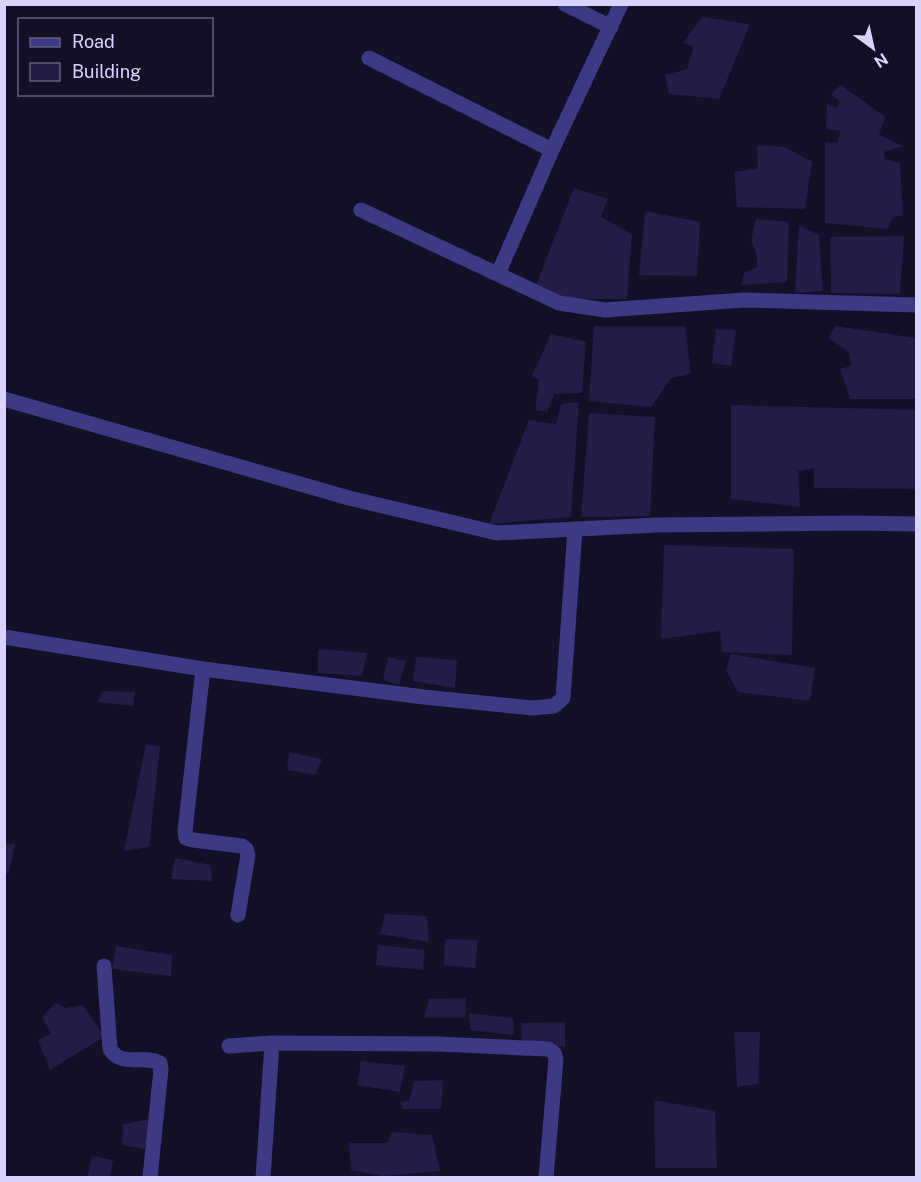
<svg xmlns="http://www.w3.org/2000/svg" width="921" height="1182" viewBox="0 0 921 1182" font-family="'Public Sans',sans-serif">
<rect width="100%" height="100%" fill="#130f26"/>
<g fill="#241b47">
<polygon points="702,17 750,24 719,99 669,94 665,75 687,69 694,47 683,43"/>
<polygon points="841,85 885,117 879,135 903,146 884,152 885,159 900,163 903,216 893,217 888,229 825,223 825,142 837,143 841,131 826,129 827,103 836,108 840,102 831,94"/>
<polygon points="757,145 785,147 812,162 805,209 737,207 734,172 758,168"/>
<polygon points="574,188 608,199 601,217 632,234 627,299 564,299 536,285"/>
<polygon points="645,211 700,222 697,276 639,275"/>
<polygon points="756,219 789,222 787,282 741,285 744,273 757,267 757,256 751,240"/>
<polygon points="799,225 819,235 823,291 795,293"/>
<polygon points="904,236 900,294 831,293 830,237"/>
<polygon points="594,326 685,326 691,374 671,378 651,407 589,401"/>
<polygon points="835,326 916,338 916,399 850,399 840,369 851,366 849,352 828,338"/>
<polygon points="716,329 736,330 731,366 712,363"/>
<polygon points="551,334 586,342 582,393 554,394 547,412 535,410 539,380 532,376"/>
<polygon points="579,402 571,517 489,524 529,420 556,424 561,404"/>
<polygon points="731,405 916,410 916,489 814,488 814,468 798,471 800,507 731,499"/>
<polygon points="589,413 655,417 650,516 581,517"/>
<polygon points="664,545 794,549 792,655 722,652 720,631 661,639"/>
<polygon points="318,649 367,653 362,676 318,673"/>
<polygon points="731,654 815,668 810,701 738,692 726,670"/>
<polygon points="388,657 406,661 399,685 383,680"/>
<polygon points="416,657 457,660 455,688 413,681"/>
<polygon points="102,691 135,692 133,706 98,702"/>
<polygon points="146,744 160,747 149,847 124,851"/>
<polygon points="289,752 322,759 315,775 287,770"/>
<polygon points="4,844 15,844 9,873 4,874"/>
<polygon points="175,858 211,865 212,881 171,879"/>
<polygon points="385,914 427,916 429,942 380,934"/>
<polygon points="445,939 478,940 475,968 444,965"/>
<polygon points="378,945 425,950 423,970 376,965"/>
<polygon points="116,946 172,955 171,976 112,969"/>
<polygon points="466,998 465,1018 424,1018 429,999"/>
<polygon points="55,1003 65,1008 83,1005 104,1037 50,1070 38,1040 51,1034 42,1017"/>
<polygon points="469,1013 513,1018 514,1035 470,1030"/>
<polygon points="565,1022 565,1047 522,1042 521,1023"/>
<polygon points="734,1032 760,1032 758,1084 737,1087"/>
<polygon points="361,1061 405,1066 400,1092 357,1085"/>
<polygon points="443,1080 441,1109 403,1109 400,1102 409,1101 414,1081"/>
<polygon points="654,1100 715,1111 717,1168 655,1168"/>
<polygon points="150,1119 149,1150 122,1145 123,1124"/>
<polygon points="392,1132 432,1135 440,1171 383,1176 351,1170 349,1143 387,1143"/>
<polygon points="92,1156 113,1160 110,1178 87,1178"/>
</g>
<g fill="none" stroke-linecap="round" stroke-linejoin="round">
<g stroke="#3d3a85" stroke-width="15">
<polyline points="565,4 611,27"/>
<polyline points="369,58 552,150"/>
<polyline points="361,210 559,303 605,310 744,300 916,305"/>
<polyline points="498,274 552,150 621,4"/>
<polyline points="4,399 349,498 497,533 657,525 853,523 916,524"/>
<polyline points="4,637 203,669 424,697 533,708 554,706 563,698 575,529"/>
<polyline points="203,669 185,831 186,838 193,840 242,846 246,849 248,855 238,915"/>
<path d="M104,966L110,1049C122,1068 142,1054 160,1063L161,1069L150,1178"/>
<polyline points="229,1046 272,1043 438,1044 548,1049 554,1053 556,1059 546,1178"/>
<polyline points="263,1178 272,1043"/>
</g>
</g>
<rect width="921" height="1182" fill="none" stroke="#d9d4ff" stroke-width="12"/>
<rect x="18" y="18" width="195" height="78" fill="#130f26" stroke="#625e7d" stroke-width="1.5"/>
<rect x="30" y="38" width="30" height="9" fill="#3d3a85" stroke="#625e7d" stroke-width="1.5"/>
<text x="72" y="48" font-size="18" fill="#d9d4ff">Road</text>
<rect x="30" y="63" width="30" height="18" fill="#241b47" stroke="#625e7d" stroke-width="1.5"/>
<text x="72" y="78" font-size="18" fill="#d9d4ff">Building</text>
<g transform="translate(873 48) rotate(147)" stroke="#130f26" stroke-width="4.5" paint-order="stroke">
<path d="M0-4.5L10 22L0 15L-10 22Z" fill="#d9d4ff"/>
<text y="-9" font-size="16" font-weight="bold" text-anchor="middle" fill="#d9d4ff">N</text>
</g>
</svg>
